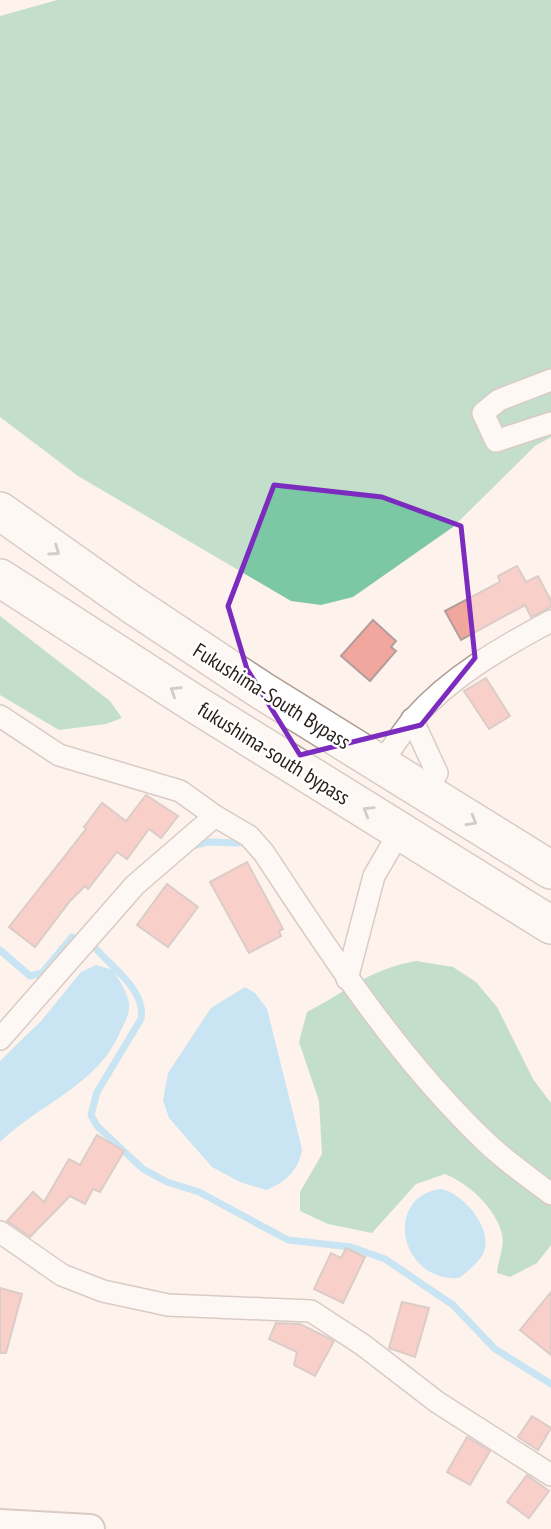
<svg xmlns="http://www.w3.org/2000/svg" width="551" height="1529" viewBox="0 0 551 1529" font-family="'PT Sans Narrow',sans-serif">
<rect width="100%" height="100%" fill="#fef2ec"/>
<g fill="#7cc7a4">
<polygon points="57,0 551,0 551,437 535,446 453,527 353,597 321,605 291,601 78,476 0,417 0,16"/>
<polygon points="0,616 110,701 122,718 106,724 59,730 0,695"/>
<path d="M416,961L453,967L476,982L497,1007L533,1079L551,1103V1245L537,1263L510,1277L497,1273C498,1260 505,1246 502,1234C495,1207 469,1184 445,1174L416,1184L372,1233L328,1224L300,1211V1192L322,1154L319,1101L299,1042L307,1012C348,991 369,969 416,961Z"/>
</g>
<g fill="#8ad2f9">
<path d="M96,965L113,970C119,980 128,993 129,1004C130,1013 125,1022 121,1030C99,1085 40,1103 0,1142V1061L42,1020L81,972Z"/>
<path d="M245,987L255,993L267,1009L302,1149C299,1170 286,1182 266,1190L240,1182L212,1167L169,1118L163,1100L168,1073L211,1008Z"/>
<path d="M441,1189C463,1193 495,1230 483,1254C478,1263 467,1272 459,1278C399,1282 383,1196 441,1189Z"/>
</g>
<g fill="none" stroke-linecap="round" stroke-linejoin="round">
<g stroke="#8ad2f9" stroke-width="7">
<polyline points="190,847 208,842 239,843"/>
<polyline points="0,950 30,976 42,973 72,937"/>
<path d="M97,950C114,969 146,991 141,1019L97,1092L91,1115L97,1126L143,1169L167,1182L199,1192L288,1240L351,1247L385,1259L453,1305L495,1349L551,1384"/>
</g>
</g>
<g fill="#f1a69e" stroke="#b29e9b" stroke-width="2">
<polygon points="517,566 526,582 538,576 551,601 551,607 531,617 525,605 461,640 445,611 500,582 498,576"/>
<polygon points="373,620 396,641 391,647 396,651 370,681 341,656"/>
<polygon points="486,678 510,716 489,729 464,691"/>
<polygon points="146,795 178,816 161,838 149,829 127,859 117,852 88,889 85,886 70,901 35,947 9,927 86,829 84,827 102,803 126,821"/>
<polygon points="247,862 283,929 279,931 281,936 249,953 210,882"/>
<polygon points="167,884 198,907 168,947 137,925"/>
<polygon points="97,1135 124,1151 100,1192 93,1189 85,1204 70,1196 30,1237 7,1221 33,1192 44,1202 69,1159 80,1165"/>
<polygon points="346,1248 365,1257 343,1303 314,1289 331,1253 341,1258"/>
<polygon points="0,1288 22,1294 6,1353 0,1353"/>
<polygon points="551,1292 551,1355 520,1330"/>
<polygon points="402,1302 429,1308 415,1357 389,1348"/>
<polygon points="276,1323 300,1324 334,1341 315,1376 294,1365 297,1352 269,1339"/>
<polygon points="532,1416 551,1428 538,1450 518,1437"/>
<polygon points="467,1437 490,1451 470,1485 447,1472"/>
<polygon points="527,1475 549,1491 529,1518 507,1502"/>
</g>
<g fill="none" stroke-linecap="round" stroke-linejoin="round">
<defs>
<g id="minor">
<polyline points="551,380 499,400 483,413 496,441 551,423"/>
<polyline points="0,716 59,755 180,791 215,816"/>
<polyline points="412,719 437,773 425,793"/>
<path d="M381,764C391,750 401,733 413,719C450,677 502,647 551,621"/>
<polyline points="347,979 374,876 400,831"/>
<path d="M0,1039L135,885L215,816L249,836L264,853C331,955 399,1060 488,1144C507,1162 530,1178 551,1194"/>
<polyline points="0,1232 62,1275 103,1291 168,1305 311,1311 363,1345 437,1402 551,1475"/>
</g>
<polyline id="tertiary" points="0,1524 90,1529"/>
<g id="trunk">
<polyline points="0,511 130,603 261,690 551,870"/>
<polyline points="0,578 192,702 551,925"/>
</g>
</defs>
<use href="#minor" stroke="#ad9c93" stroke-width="24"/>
<use href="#tertiary" stroke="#ad9c93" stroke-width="32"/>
<use href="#trunk" stroke="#ad9c93" stroke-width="40"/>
<use href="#minor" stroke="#fff" stroke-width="21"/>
<use href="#tertiary" stroke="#fff" stroke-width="28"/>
<use href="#trunk" stroke="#fff" stroke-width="37"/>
</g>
<defs><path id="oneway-chevron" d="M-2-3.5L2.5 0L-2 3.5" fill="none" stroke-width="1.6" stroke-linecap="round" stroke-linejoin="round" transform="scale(1.75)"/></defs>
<g stroke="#9f9c9a">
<use href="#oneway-chevron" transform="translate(55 551) rotate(35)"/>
<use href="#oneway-chevron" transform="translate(175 691) rotate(-147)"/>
<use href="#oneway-chevron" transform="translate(368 811) rotate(-148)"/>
<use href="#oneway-chevron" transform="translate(472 821) rotate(30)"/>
</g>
<path d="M0 0H551V1529H0ZM274,485L382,497L461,526L475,658L421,725L300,755L247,669L228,606Z" fill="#fef2ec" fill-opacity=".55" fill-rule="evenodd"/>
<path fill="none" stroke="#7b2cbf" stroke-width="5" stroke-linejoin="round" d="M274,485L382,497L461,526L475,658L421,725L300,755L247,669L228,606Z"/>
<g text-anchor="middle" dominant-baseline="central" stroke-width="5" stroke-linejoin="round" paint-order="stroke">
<g font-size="21" fill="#29221f" stroke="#fff">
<text transform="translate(272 696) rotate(32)">Fukushima-South Bypass</text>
<text transform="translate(274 753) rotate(32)">fukushima-south bypass</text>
</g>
</g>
</svg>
